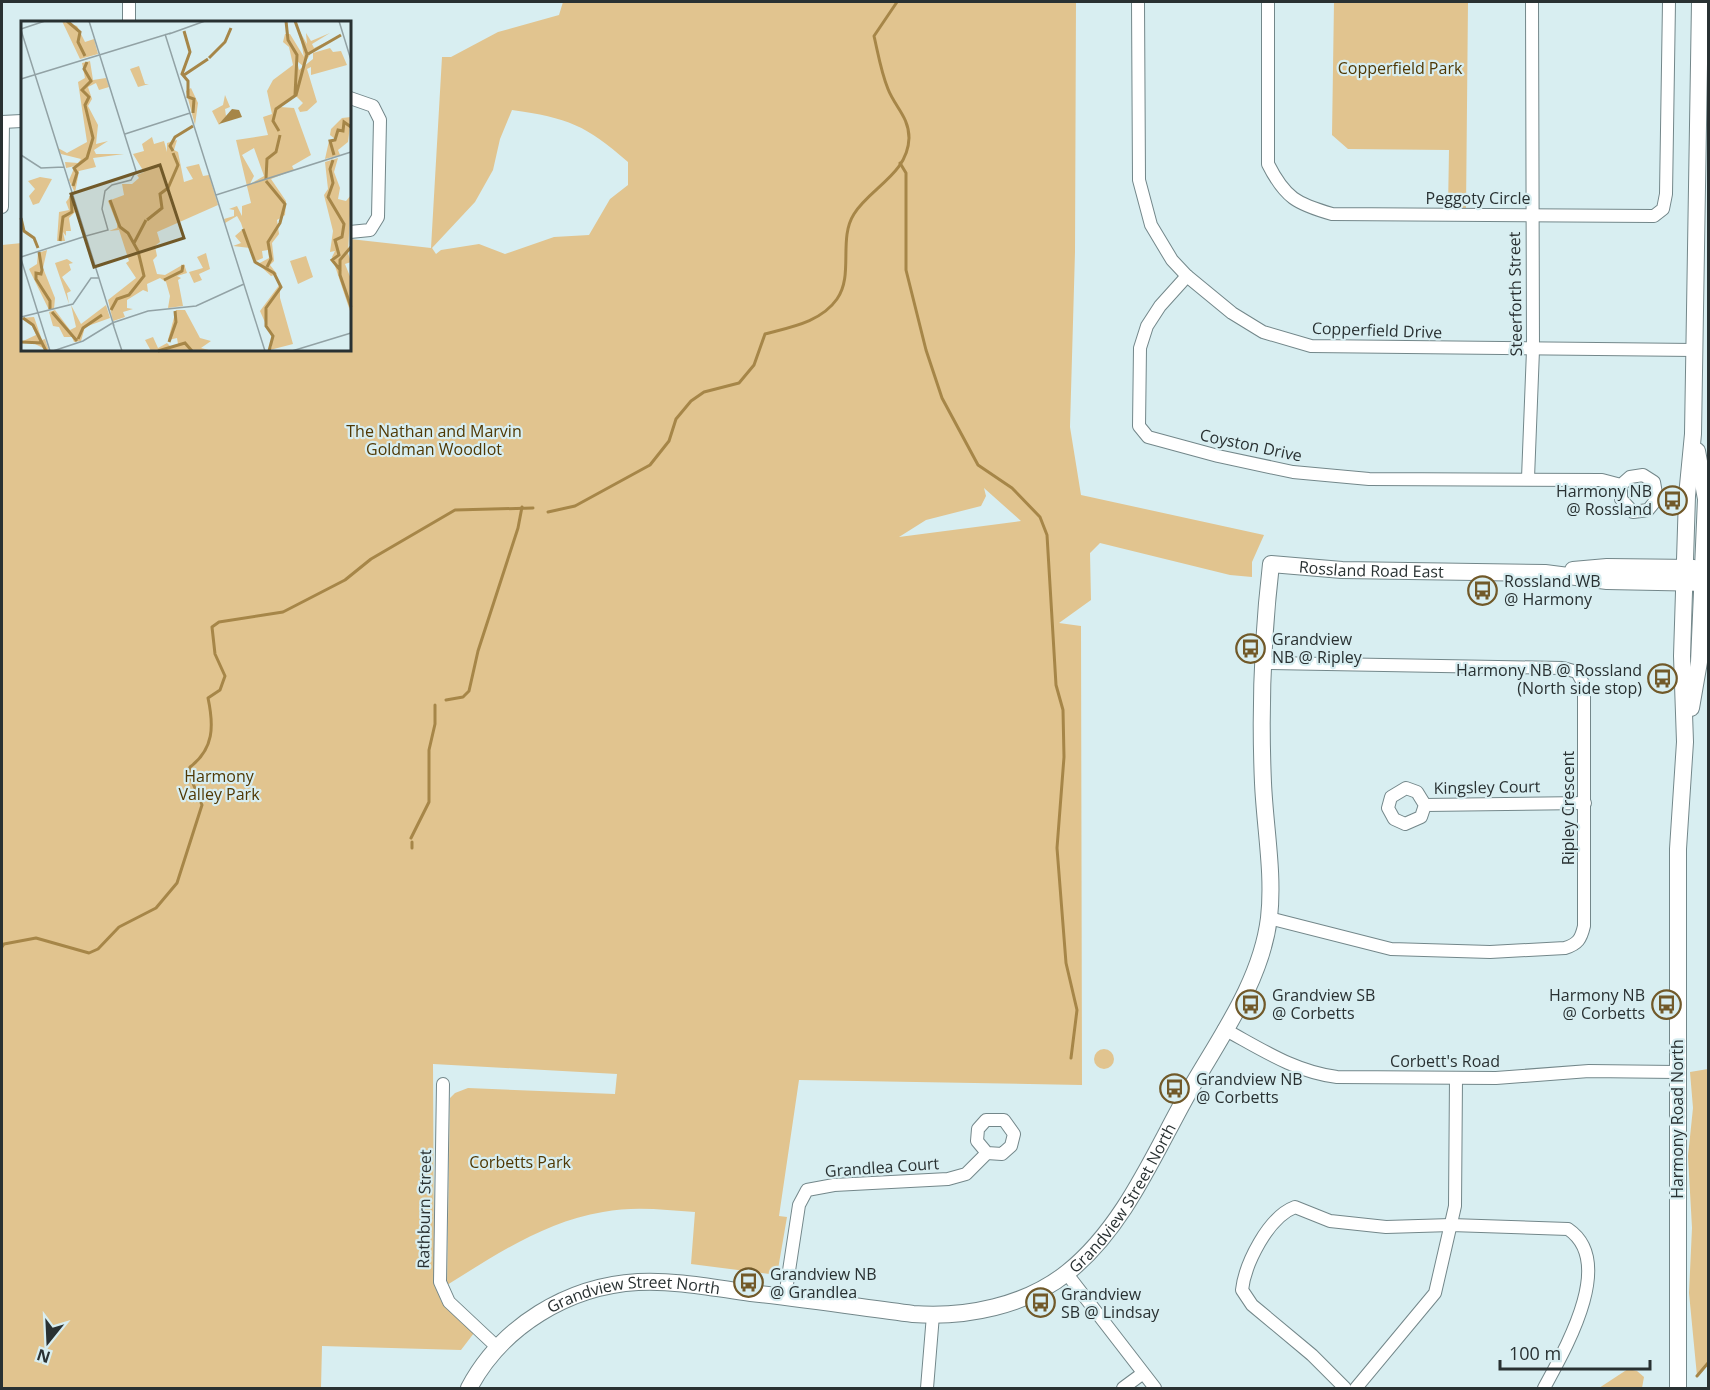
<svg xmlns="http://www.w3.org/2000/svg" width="1710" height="1390" viewBox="0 0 1710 1390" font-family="'Open Sans',sans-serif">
<rect width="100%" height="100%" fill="#d8eef1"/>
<g fill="#e1c48f" fill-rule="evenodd">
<path d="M563,2H1076L1075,252L1070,427L1081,495L1264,535L1252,562V577L1230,575L1100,543L1090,553L1091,600L1059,623L1081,626L1082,1085L799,1080L779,1216L787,1217L777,1275L691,1264L695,1212C665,1210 634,1206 603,1212C544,1222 497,1254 447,1285L450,1098L455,1093L468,1088L615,1094L617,1074L433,1064L434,1278L441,1301L474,1333L461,1350L322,1346L321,1388H2V245L22,243V350H350V239L431,248L442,57H451L498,32L559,15ZM512,110C568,118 586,125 628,162V185L610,199L589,235L554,237L505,254L479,244L441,250L436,254L432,248L475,202L493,170L500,139ZM984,488L1021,521L899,537L926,520L981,506L986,496Z"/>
<polygon points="1334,2 1468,2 1466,209 1448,209 1449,150 1348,149 1332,135"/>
<circle cx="1104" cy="1059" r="10"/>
<polygon points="1708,1069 1708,1363 1697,1376 1689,1293 1692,1228 1688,1156 1693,1108 1690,1072"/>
<polygon points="1628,1369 1637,1371 1644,1377 1642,1388 1599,1388"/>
</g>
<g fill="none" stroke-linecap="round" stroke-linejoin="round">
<g stroke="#a68648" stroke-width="3">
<polyline points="900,163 906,173 906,270 926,350 942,398 978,465 1012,488 1040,517 1047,535 1056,685 1063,710 1064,757 1057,848 1066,963 1077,1010 1071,1058"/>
<path d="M548,512L575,506L650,465L669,441L676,419L691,401L704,392L739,383L754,365L765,334C791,327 821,322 837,299C854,275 838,239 854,214C870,188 908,174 909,138C909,117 895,107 888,89C881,72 878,53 874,36L897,2"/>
<polyline points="446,700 463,697 469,691 478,651 518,528 522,507"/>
<polyline points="411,838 429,802 429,750 435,724 435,705"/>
<polyline points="412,842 412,848"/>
<path d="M2,947L4,944L36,938L89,953L98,949L119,927L156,908L177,883L202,805L189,774L190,767C214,749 214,726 208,698L220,690L225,676L215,654L212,627L219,622L283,612L345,580L371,559L455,510L533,508"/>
<polyline points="1697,1376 1708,1363"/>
</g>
<defs>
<g id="street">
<polyline points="129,2 129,22"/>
<polyline points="1138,2 1139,180 1151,225 1172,260 1187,276 1232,313 1263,332 1311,346 1695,350"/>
<path d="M1268,2V164C1285,198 1297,204 1332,214L1654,216L1663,209L1666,194L1669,2"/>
<polyline points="350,98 373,106 380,120 378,217 370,230 350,232"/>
<polyline points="2,122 22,121"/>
<polyline points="2,207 3,122"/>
<polyline points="1187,276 1160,306 1147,326 1140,348 1139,426 1148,437 1218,456 1293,472 1369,479 1602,480 1621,485 1621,499 1633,512 1648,510 1657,499 1654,482 1643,475 1630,477 1621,485"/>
<polyline points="1528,478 1533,350 1532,2"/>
<path d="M1265,663L1563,668L1577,672L1584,685V926C1581,939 1578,944 1565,948L1490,952L1391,949L1269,918"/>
<polyline points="1425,805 1417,792 1406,788 1391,797 1388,808 1394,819 1405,824 1421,817 1425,805 1585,803"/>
<path d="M1224,1029C1261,1049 1295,1072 1337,1077L1496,1078L1589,1071L1676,1072"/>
<polyline points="443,1084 440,1282 449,1302 497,1347"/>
<polyline points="1067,1274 1155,1388"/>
<polyline points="785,1297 799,1205 807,1190 834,1185 948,1179 966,1174 987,1153 1002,1154 1011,1146 1014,1134 1004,1120 986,1120 978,1129 977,1141 987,1153"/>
<polyline points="927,1388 933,1315"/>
<polyline points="1123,1388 1142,1374"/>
<path d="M1345,1388L1312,1355L1252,1305L1242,1290C1245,1264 1268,1217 1295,1207L1330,1221L1386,1227L1451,1225L1568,1229C1617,1262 1564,1351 1544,1388"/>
<polyline points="1356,1388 1435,1293 1455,1206 1456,1078"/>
</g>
<g id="secondary">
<polyline points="1573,570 1607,567 1694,568"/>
<polyline points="1691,708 1699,662 1706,499 1697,451"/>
<path id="s1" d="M469,1388C502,1326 568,1286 638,1282C675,1280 714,1288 751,1293C805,1299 859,1307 913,1314C965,1318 1026,1306 1068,1272C1123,1228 1153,1156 1187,1095C1218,1040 1261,983 1269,918C1274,874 1265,828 1263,783C1260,714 1263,633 1271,564L1342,570L1545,573L1607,581L1708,583"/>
<polyline points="1678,1388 1678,849 1685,742 1682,656 1687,496 1693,434 1700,2"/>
</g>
</defs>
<use href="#street" stroke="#73878a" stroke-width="14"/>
<use href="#secondary" stroke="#73878a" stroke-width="18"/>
<use href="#street" stroke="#fff" stroke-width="12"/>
<use href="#secondary" stroke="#fff" stroke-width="16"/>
</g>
<defs>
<symbol id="bus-ring" viewBox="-11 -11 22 22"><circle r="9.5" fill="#d8eef1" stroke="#715929" stroke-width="1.5"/><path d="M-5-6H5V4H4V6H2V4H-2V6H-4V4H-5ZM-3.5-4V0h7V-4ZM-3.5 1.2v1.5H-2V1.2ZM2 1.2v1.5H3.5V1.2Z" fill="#715929"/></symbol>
</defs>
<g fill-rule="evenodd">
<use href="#bus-ring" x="1656" y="484" width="33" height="33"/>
<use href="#bus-ring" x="1466" y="574" width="33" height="33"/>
<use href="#bus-ring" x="1234" y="632" width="33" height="33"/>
<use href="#bus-ring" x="1646" y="662" width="33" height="33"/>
<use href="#bus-ring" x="1234" y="988" width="33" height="33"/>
<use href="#bus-ring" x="1650" y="988" width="33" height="33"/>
<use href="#bus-ring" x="1158" y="1072" width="33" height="33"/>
<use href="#bus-ring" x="732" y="1266" width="33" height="33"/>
<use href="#bus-ring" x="1024" y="1286" width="33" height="33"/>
</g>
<g text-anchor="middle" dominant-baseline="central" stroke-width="4.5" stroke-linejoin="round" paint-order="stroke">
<g font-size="16" fill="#4f3804" stroke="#d8eef1">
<text x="1400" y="68">Copperfield Park</text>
<text x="434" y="431">The Nathan and Marvin<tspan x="434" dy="18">Goldman Woodlot</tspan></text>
<text x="219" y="776">Harmony<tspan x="219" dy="18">Valley Park</tspan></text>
<text x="520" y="1162">Corbetts Park</text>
</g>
<g font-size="16" fill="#293132" stroke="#d8eef1">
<text x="1478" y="198">Peggoty Circle</text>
<text transform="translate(1515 294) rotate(-91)">Steerforth Street</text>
<text transform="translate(1377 330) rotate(2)">Copperfield Drive</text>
<text transform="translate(1251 445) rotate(12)">Coyston Drive</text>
<text stroke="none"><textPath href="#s1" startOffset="1516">Rossland Road East</textPath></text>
<text transform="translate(1487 787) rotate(-1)">Kingsley Court</text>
<text transform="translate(1568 808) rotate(-90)">Ripley Crescent</text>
<text x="1445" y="1061">Corbett's Road</text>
<text transform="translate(1677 1119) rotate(-90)">Harmony Road North</text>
<text transform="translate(882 1167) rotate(-4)">Grandlea Court</text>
<text stroke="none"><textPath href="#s1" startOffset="742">Grandview Street North</textPath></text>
<text transform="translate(424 1209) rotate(-89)">Rathburn Street</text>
<text stroke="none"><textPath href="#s1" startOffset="202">Grandview Street North</textPath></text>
</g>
<g font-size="16" fill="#293132" stroke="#d8eef1" text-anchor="start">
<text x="1652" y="491" text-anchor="end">Harmony NB<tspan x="1652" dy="18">@ Rossland</tspan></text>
<text x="1504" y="581">Rossland WB<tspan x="1504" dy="18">@ Harmony</tspan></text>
<text x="1272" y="639">Grandview<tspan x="1272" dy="18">NB @ Ripley</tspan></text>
<text x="1642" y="670" text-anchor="end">Harmony NB @ Rossland<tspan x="1642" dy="18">(North side stop)</tspan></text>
<text x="1272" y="995">Grandview SB<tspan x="1272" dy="18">@ Corbetts</tspan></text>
<text x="1645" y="995" text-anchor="end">Harmony NB<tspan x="1645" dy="18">@ Corbetts</tspan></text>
<text x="1196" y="1079">Grandview NB<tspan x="1196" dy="18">@ Corbetts</tspan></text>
<text x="770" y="1274">Grandview NB<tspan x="770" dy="18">@ Grandlea</tspan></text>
<text x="1061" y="1294">Grandview<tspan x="1061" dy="18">SB @ Lindsay</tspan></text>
</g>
</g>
<g transform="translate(21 21)">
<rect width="330" height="330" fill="#d8eef1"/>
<path d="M41,0L56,5L64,21L73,18L77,33L59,38ZM278,9L286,23L285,12L290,20L309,12L291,23L293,27L321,14L290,32L282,45L276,40L278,49L292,38V32L309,27L312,31L320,30L326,44L290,54V46L286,48L296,81L286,90L279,91L277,87L282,82L275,75L259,86L273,87L290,134L271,145L273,149L250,158L265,180L264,194L256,199L258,213L251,222L253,240L249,244L256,253L250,255L237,243L248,237L247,229L241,230L242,237L235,240L229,227L212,225L220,222L214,215L222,208L220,202L216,195L204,202L203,198L213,195V189L208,188L216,185L221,195V185L230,182L215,119L247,114L242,96L251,93L246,70L252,59L272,44L268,26L262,21L264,13H269L283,36ZM233,127L243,155L229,163L233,155L221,134ZM69,40L72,59L85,57L88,66L78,69L75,62L67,66L71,78L67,85L77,104L75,123L87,120L73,129L75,133H103L72,137L75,146L58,150L54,172L48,159L54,145L45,147L44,141L57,142L60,138L40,133L37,127L46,132L66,121L57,61L64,57L61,42ZM118,45L124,63H128L117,66L109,48ZM170,67L177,82L174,104L165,70ZM204,74L209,86L204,88L205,95L198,104L191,90L202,84ZM330,96L327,121L317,129L319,134L304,138L308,120L314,118L309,114L310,108L321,97ZM131,116L133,123L143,120L146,131V122L156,119L153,129L157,131L163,161L172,158L165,146L178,143L182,155L188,154L197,184L136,211L139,221L134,225L136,235L132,239L136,253L144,254L163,243L166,252L156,255L160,257L157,259L162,285L147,287L149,275L145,261L139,257L126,263L127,271L122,269L106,279V287L112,288L102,291L104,296L92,300L87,279L115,257L105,242L108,240L98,209L88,210L96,207V203L87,180L103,174L101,163H111L118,157L116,154L123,151L112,133L123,130L121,123ZM317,137L313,151L319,167L317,178L325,180L330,174L327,232L330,241L324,243L330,258V293L311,236L314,230L309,231L312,210L303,174L307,168L304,141ZM19,156L31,158L18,182L12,184L8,175L14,168L7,160ZM51,173L56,189L48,197L50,210H45V215L42,211L44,220H36L38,191L48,189L45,181ZM26,229L22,247L34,277L33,288L28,289L8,248L16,243L17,232ZM185,232L189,248L178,253L181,259L173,262L168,251L182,247L176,236ZM285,235L292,256L277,263L269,240ZM46,238L52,242L48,243L50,249L41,256L50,270L46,272L48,283L34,242ZM259,263V277L272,323L245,330L251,326L250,315L239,290ZM50,284L60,303L85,284L89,297L64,306L60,320L53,321L51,316H43L38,306L32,305L28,291L34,289L49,309L55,306ZM155,289H164L179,317L190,320L180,327L192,330H130L124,319L132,316L137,327L146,322L150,326L157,323L156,317L147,319ZM13,296L21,319L24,318L28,330L10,321H0L15,314L11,304L0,297Z" fill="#e1c48f" fill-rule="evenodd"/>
<path d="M211,88L218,89L221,96L198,103Z" fill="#a68648"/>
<path fill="none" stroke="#a68648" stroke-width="3" d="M46,0L59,11L57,21L64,35M265,0L267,19L276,34L274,74M163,10L169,31L161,53L167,60V76L173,78L172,92M287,33L320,14M188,37L204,21L210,7M163,54L187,38M258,110L252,100L255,88L275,74L286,33L274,0M152,130L149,125L154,116L172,105M313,134L309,120L314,119L317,109L322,110L323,101L330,106M312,139L309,148L312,162L307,176L323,203L321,216L314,219L318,234L311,239L320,250M245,158L246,138L255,131L259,114M245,160L264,183L259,202L247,221L250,238L246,246M52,165L56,152L53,147L66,137L72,117L64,84L68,76L61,69L70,60L63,48L66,41M89,179L99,206L107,212L117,230L123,255L108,274L96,278L90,289M0,197L3,210L13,217L17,227M126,199L141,187L139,173L147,167L157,144L152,132M222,208L234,241L253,252L260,266L245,287V305L252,315L248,330M39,220L42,196L51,191L50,175M113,222L125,199M330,226L319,239V254L330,286M18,231L21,249L20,253L15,252V258L29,280V288M143,259L161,250L162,244M31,291L56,320M2,297L12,304L25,330M57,318L62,307L81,294M0,321L22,322M148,321L155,301L154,290M137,330L164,322L171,330"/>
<path fill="none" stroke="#92a2a5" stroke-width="1.5" d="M318,0L330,39M0,8L24,0M0,9L93,305M144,13L244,330M148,13L184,0M0,58L150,12M104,113L169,92M0,134L20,147L43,146M195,174L330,131M65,215L87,209L81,188L84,170L91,164L110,159L115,150L68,0M0,236L65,215M0,238L29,330M0,296L52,283L70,257H78M91,302L127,290L175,285L223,263M92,303L101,330M32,330L62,320L93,301M271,330L330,312"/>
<path fill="#715929" fill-opacity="0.15" stroke="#715929" stroke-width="3" d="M139,144L163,217L73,246L50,173Z"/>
<rect width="330" height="330" fill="none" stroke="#293132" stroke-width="3"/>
</g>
<rect width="1710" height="1390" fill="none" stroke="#293132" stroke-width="6"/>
<g transform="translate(48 1342) rotate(198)" stroke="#d8eef1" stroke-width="4.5" paint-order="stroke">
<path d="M0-4.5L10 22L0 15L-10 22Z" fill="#293132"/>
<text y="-9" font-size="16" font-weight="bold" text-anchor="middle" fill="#293132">N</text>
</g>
<path d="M1500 1360v9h150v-9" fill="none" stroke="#293132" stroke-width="3"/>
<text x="1509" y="1360" font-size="18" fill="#293132" stroke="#d8eef1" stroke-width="4.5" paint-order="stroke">100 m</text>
</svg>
